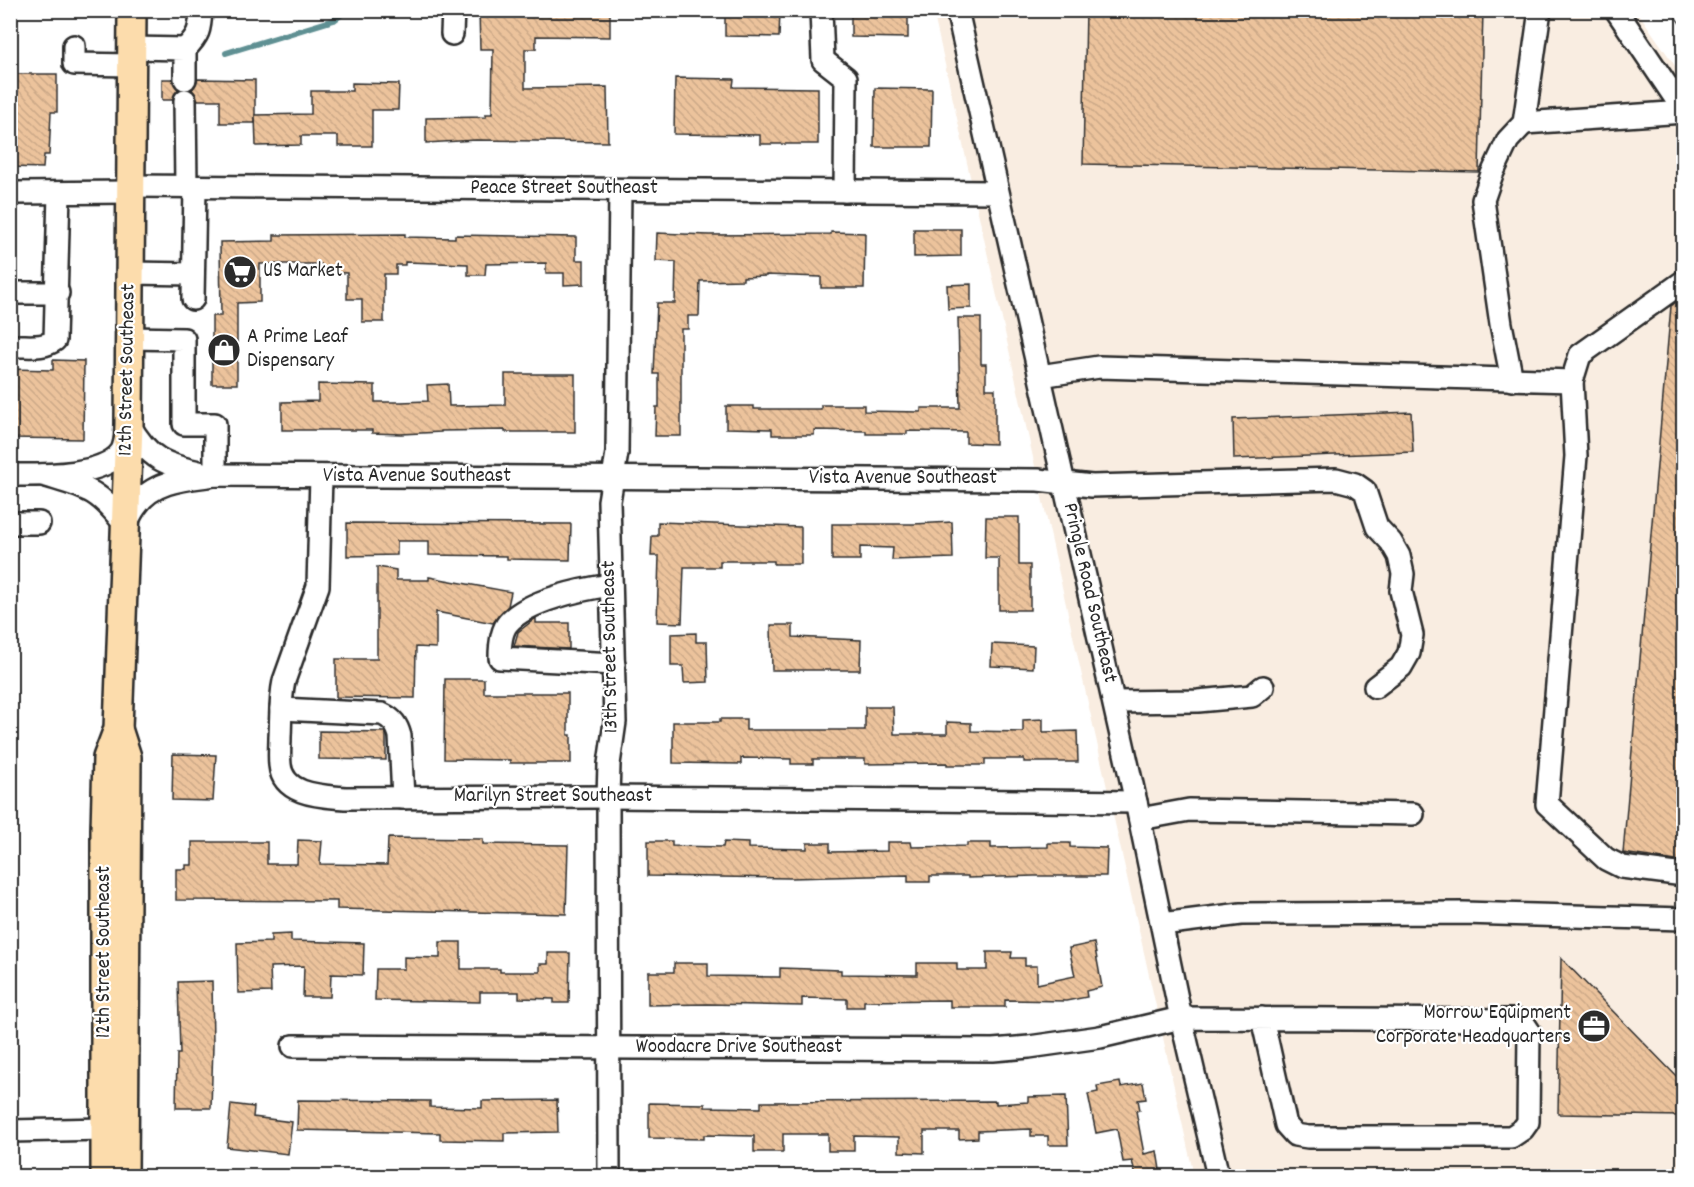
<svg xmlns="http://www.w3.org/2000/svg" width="1694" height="1187" viewBox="0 0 1694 1187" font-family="Dekko,sans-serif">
<defs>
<pattern id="building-back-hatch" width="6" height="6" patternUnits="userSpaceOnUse" patternTransform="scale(1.5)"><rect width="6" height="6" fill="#ecc39c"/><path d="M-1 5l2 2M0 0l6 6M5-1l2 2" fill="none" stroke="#cba887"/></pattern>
</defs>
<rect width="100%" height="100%" fill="#fff"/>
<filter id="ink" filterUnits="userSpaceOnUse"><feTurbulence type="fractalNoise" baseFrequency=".0167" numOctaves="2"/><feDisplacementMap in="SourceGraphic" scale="12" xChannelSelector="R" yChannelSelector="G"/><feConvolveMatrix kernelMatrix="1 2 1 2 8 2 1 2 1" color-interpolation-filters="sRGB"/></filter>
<g filter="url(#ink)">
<polygon fill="#f9ede1" points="933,11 1637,11 1683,77 1683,1176 1194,1176"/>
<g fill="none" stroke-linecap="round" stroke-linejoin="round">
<polyline stroke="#5f9093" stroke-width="6" points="226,53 334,20 347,10"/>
</g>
<g fill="url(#building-back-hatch)" stroke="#2b2b2b" stroke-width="1.5">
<polygon points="479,10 610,10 610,37 536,36 536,49 525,49 525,88 607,87 608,142 476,140 426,143 426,118 486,117 486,114 492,114 493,49 480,49"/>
<polygon points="725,10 780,10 779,37 725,36"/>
<polygon points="851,10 908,10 908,38 851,37"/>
<polygon points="1086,10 1483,10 1479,172 1083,164"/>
<polygon points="10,74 57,74 57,112 51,112 49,155 44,155 43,168 10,167"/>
<polygon points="675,78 734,79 733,87 818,88 818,144 760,144 760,135 674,134"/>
<polygon points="162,79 172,79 178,89 172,100 162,100"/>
<polygon points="198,79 255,80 255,123 220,123 220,100 198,100 192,90"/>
<polygon points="352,83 399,84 398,110 372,110 372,146 338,146 338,136 301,136 301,145 256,146 255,115 311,114 311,91 352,91"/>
<polygon points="875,88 932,89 931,147 874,147"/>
<polygon points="914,229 961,229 961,256 914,257"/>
<polygon points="831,232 865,233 864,288 821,288 821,277 766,275 766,276 743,277 743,280 700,281 699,316 688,316 688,329 681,329 681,436 655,436 656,407 659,407 659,374 654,374 657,303 675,303 676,262 656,261 657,233 709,235 831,234"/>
<polygon points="405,234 405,237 455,238 455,235 576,237 576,260 584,260 584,284 564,285 564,273 546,273 546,263 486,264 485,275 468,275 468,264 405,262 405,265 396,265 396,274 384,274 384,322 362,322 362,299 347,299 347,273 321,272 321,264 260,264 260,302 237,303 237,384 212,384 212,316 221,316 220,242 274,241 274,235"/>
<polygon points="971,284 971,308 948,309 947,285"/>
<polygon points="1683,297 1683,862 1623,853 1671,306"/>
<polygon points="958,318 981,318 981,364 986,364 986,389 995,389 995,444 966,443 966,432 907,431 907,434 866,434 866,431 814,430 814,435 772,435 772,429 726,428 726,406 754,406 754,409 821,409 821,405 864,405 864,411 921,412 921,408 960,408"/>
<polygon points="53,360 84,361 83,439 10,438 10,369 53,370"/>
<polygon points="505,374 575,374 575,432 505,432 505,430 441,431 441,432 401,434 372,433 372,430 282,430 282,402 318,401 318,384 375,385 375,402 401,402 428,401 427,385 448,384 449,406 505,405"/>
<polygon points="1411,412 1413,452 1234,459 1233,419"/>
<polygon points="986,517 1019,517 1019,565 1030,565 1030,610 999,610 999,558 985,558"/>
<polygon points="658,522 801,527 801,564 774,564 774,561 720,561 720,567 684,567 682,623 657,622 659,556 651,556 652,536 658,536"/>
<polygon points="952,522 953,558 892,560 893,548 860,547 860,560 832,560 832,524 914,524"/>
<polygon points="347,523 571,524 570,560 507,559 507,556 429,555 429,541 397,541 397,555 347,556"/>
<polygon points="377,567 396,570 396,580 429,580 429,577 511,592 508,606 493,623 436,612 436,648 416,647 415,698 336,697 336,659 377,659"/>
<polygon points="536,618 536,623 569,623 569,649 514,646 518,632"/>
<polygon points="771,625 793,625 793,637 861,640 860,670 772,670"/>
<polygon points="696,633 696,642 707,642 708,682 684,683 683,666 671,666 671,634"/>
<polygon points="992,644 1034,646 1033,668 991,666"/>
<polygon points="445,679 484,679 484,693 568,693 568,735 571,735 571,763 510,763 510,760 444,759"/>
<polygon points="865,707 893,707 894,734 947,734 947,722 971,723 971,731 1023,732 1023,720 1043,719 1043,732 1077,731 1078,762 1024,762 1024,759 985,759 985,765 947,765 947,763 865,764 865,759 813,759 813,764 791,764 791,759 741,758 741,764 673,763 673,722 720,722 720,719 746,719 746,730 865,730"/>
<polygon points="319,731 385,732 386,735 386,760 319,759"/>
<polygon points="173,754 216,755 213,801 172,800"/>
<polygon points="388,838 483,839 483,844 568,845 566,914 337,909 337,901 176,900 176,869 186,869 186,865 192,865 192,842 267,842 267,864 297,864 298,840 322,841 320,864 387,865"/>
<polygon points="648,841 672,841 672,846 723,847 724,842 748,843 748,848 807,849 807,843 830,843 830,852 887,851 887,842 911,842 912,847 967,846 967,843 991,843 991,848 1048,847 1048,843 1070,843 1070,847 1107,848 1106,876 1034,876 968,878 968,876 930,876 930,882 908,882 908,875 791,878 648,876"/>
<polygon points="291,934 291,941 364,943 363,975 331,974 330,997 303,997 304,966 270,967 271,992 238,993 237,943 271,942 271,935"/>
<polygon points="440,942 461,942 461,969 500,969 500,972 540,972 540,964 548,964 548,953 570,953 569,1003 554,1003 554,999 519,998 519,992 480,992 480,1002 375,1000 376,969 404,969 404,957 440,958"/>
<polygon points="1094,943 1102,987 1086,991 1087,997 1066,1001 1005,1000 1005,1007 950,1007 950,1000 864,1001 864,1007 847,1007 847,999 802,998 802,1006 708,1004 648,1005 648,972 674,972 674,963 708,963 708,976 780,977 780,968 841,970 841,974 917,975 917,963 957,963 957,970 987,970 987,952 1012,952 1011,958 1025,958 1025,966 1037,966 1037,984 1075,976 1069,948"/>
<polygon points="1561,958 1683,1083 1683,1116 1558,1114"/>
<polygon points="212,981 213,1045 211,1108 176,1108 177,1054 180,1054 178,982"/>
<polygon points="1120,1082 1121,1087 1143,1083 1146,1099 1138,1100 1140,1110 1136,1111 1144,1154 1157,1151 1161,1176 1136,1176 1132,1161 1123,1162 1117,1129 1096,1133 1088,1094 1098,1092 1097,1086"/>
<polygon points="1066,1096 1068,1145 1048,1145 1048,1136 1031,1136 1031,1129 978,1131 978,1138 959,1139 959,1131 924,1131 924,1153 899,1152 899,1137 854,1136 854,1151 828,1151 828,1134 783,1134 783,1152 754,1152 754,1136 704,1135 704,1139 649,1138 649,1103 705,1104 705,1107 761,1108 761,1102 996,1101 996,1104 1028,1102 1028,1097"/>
<polygon points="298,1100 430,1101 430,1107 482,1108 482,1101 557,1100 558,1132 504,1133 504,1141 440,1140 440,1133 297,1130"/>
<polygon points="231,1104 254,1107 253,1117 292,1122 288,1154 227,1147"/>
</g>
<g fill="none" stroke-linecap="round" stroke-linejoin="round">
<defs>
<g id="minor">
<polyline points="821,10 823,60 846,78 845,191"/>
<polyline points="957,10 1136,802 1181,1018 1218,1176"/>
<polyline points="1616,10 1684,111"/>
<polyline points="452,34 453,10"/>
<polyline points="74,46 74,64 131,65"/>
<polyline points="131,48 185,49 185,79"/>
<path d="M185,49C199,35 200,30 201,10"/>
<polyline points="185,100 186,187"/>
<polyline points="1524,123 1684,112"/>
<polyline points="130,186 997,192"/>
<polyline points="16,193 130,192"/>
<polyline points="130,273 193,274"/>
<polyline points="10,293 58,293"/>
<polyline points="193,299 195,187"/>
<polyline points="129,338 184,339 184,424 215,424 215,475"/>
<path d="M18,346C31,346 44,348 55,340L59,193"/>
<polyline points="1040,376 1099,367 1572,381 1576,456 1547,804 1606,859 1622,867 1684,875"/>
<polyline points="1512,380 1501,324 1483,200 1492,174 1508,140 1524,123 1540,10"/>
<polyline points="1572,381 1580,355 1684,281"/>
<path d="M129,424C149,460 164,464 203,473"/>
<path d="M10,475C38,475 103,477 121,452C124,448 125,439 127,434"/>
<path d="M43,475C86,488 97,488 125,525C129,519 132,511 137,505C154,480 188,479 215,475L1038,480L1092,486L1336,479L1355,484L1365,491L1377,527L1391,542L1399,556L1403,574L1401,591L1412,635L1409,653L1401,667L1375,687"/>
<path d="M321,476L318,586L284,681C280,699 281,718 280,737C280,746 279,756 280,765C283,796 323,796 345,798L608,797L1136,802"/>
<polyline points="10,523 39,523"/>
<path d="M611,585C583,589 528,600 508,623C501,631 500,647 500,658L614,664"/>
<polyline points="1114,702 1198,701 1252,696 1263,687"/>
<path d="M281,709L382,714C393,719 397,725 400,736L403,798"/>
<polyline points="1140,819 1189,810 1413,814"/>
<polyline points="1162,924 1241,914 1463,913 1684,919"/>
<polyline points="293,1046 993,1050 1029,1047 1100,1037 1181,1018 1515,1020 1523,1022 1529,1031 1528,1122 1523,1129 1511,1137 1308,1137 1295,1135 1286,1125 1262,1018"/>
<polyline points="10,1131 105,1129"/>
<polyline points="609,1176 608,797 609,764 615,722 609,501 617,453 620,190"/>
</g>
<g id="major">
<polyline points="118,729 127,757 124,1176"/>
<polyline points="105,1176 105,829 107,758 118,729 129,424 132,10"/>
</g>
</defs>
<use href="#minor" stroke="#2b2b2b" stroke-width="26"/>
<use href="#major" stroke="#2b2b2b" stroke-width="32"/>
<use href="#minor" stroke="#fff" stroke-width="21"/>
<use href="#major" stroke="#fcdcac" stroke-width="27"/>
<defs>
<polyline id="rail" points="1674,10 1684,24"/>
</defs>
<use href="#rail" stroke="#2b2b2b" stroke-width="7"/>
<use href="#rail" stroke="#fff" stroke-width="4.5" stroke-dasharray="14" stroke-linecap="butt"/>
</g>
</g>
<defs>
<symbol id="supermarket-disc" viewBox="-11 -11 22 22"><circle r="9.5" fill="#2b2b2b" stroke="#fff"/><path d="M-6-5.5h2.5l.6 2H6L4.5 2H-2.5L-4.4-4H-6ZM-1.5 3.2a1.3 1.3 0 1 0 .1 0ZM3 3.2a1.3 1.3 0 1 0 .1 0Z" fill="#fff"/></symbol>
<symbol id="shop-disc" viewBox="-11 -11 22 22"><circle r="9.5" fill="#2b2b2b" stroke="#fff"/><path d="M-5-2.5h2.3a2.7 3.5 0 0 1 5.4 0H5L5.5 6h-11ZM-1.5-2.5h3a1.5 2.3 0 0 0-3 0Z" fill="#fff"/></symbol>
<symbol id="office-disc" viewBox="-11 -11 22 22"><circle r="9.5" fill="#2b2b2b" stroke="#fff"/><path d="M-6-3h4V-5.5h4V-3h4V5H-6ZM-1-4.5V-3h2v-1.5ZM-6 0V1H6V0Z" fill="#fff"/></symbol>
</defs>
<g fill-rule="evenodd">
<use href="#supermarket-disc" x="221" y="253" width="38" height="38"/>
<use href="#shop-disc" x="205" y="331" width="38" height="38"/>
<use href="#office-disc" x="1575" y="1007" width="38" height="38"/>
</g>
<g text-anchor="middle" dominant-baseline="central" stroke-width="4.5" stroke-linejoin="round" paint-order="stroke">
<g font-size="21" fill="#2b2b2b" stroke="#fff">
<text x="564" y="189">Peace Street Southeast</text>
<text transform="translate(128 370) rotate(-89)">12th Street Southeast</text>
<text x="417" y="477">Vista Avenue Southeast</text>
<text x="903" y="479">Vista Avenue Southeast</text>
<text transform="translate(1089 593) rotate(77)">Pringle Road Southeast</text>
<text transform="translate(611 647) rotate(-91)">13th Street Southeast</text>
<text x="553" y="797">Marilyn Street Southeast</text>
<text transform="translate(105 952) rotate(-90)">12th Street Southeast</text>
<text x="739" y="1048">Woodacre Drive Southeast</text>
</g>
<g font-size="21" fill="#2b2b2b" stroke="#fff" text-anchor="start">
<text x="263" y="272">US Market</text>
<text x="247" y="338">A Prime Leaf<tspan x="247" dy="24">Dispensary</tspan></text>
<text x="1571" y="1014" text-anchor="end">Morrow Equipment<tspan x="1571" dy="24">Corporate Headquarters</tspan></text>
</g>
</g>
<rect width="1694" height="1187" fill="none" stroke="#fff" stroke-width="36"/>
<rect x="18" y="18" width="1658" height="1151" fill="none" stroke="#2b2b2b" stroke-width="2" filter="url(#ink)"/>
</svg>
